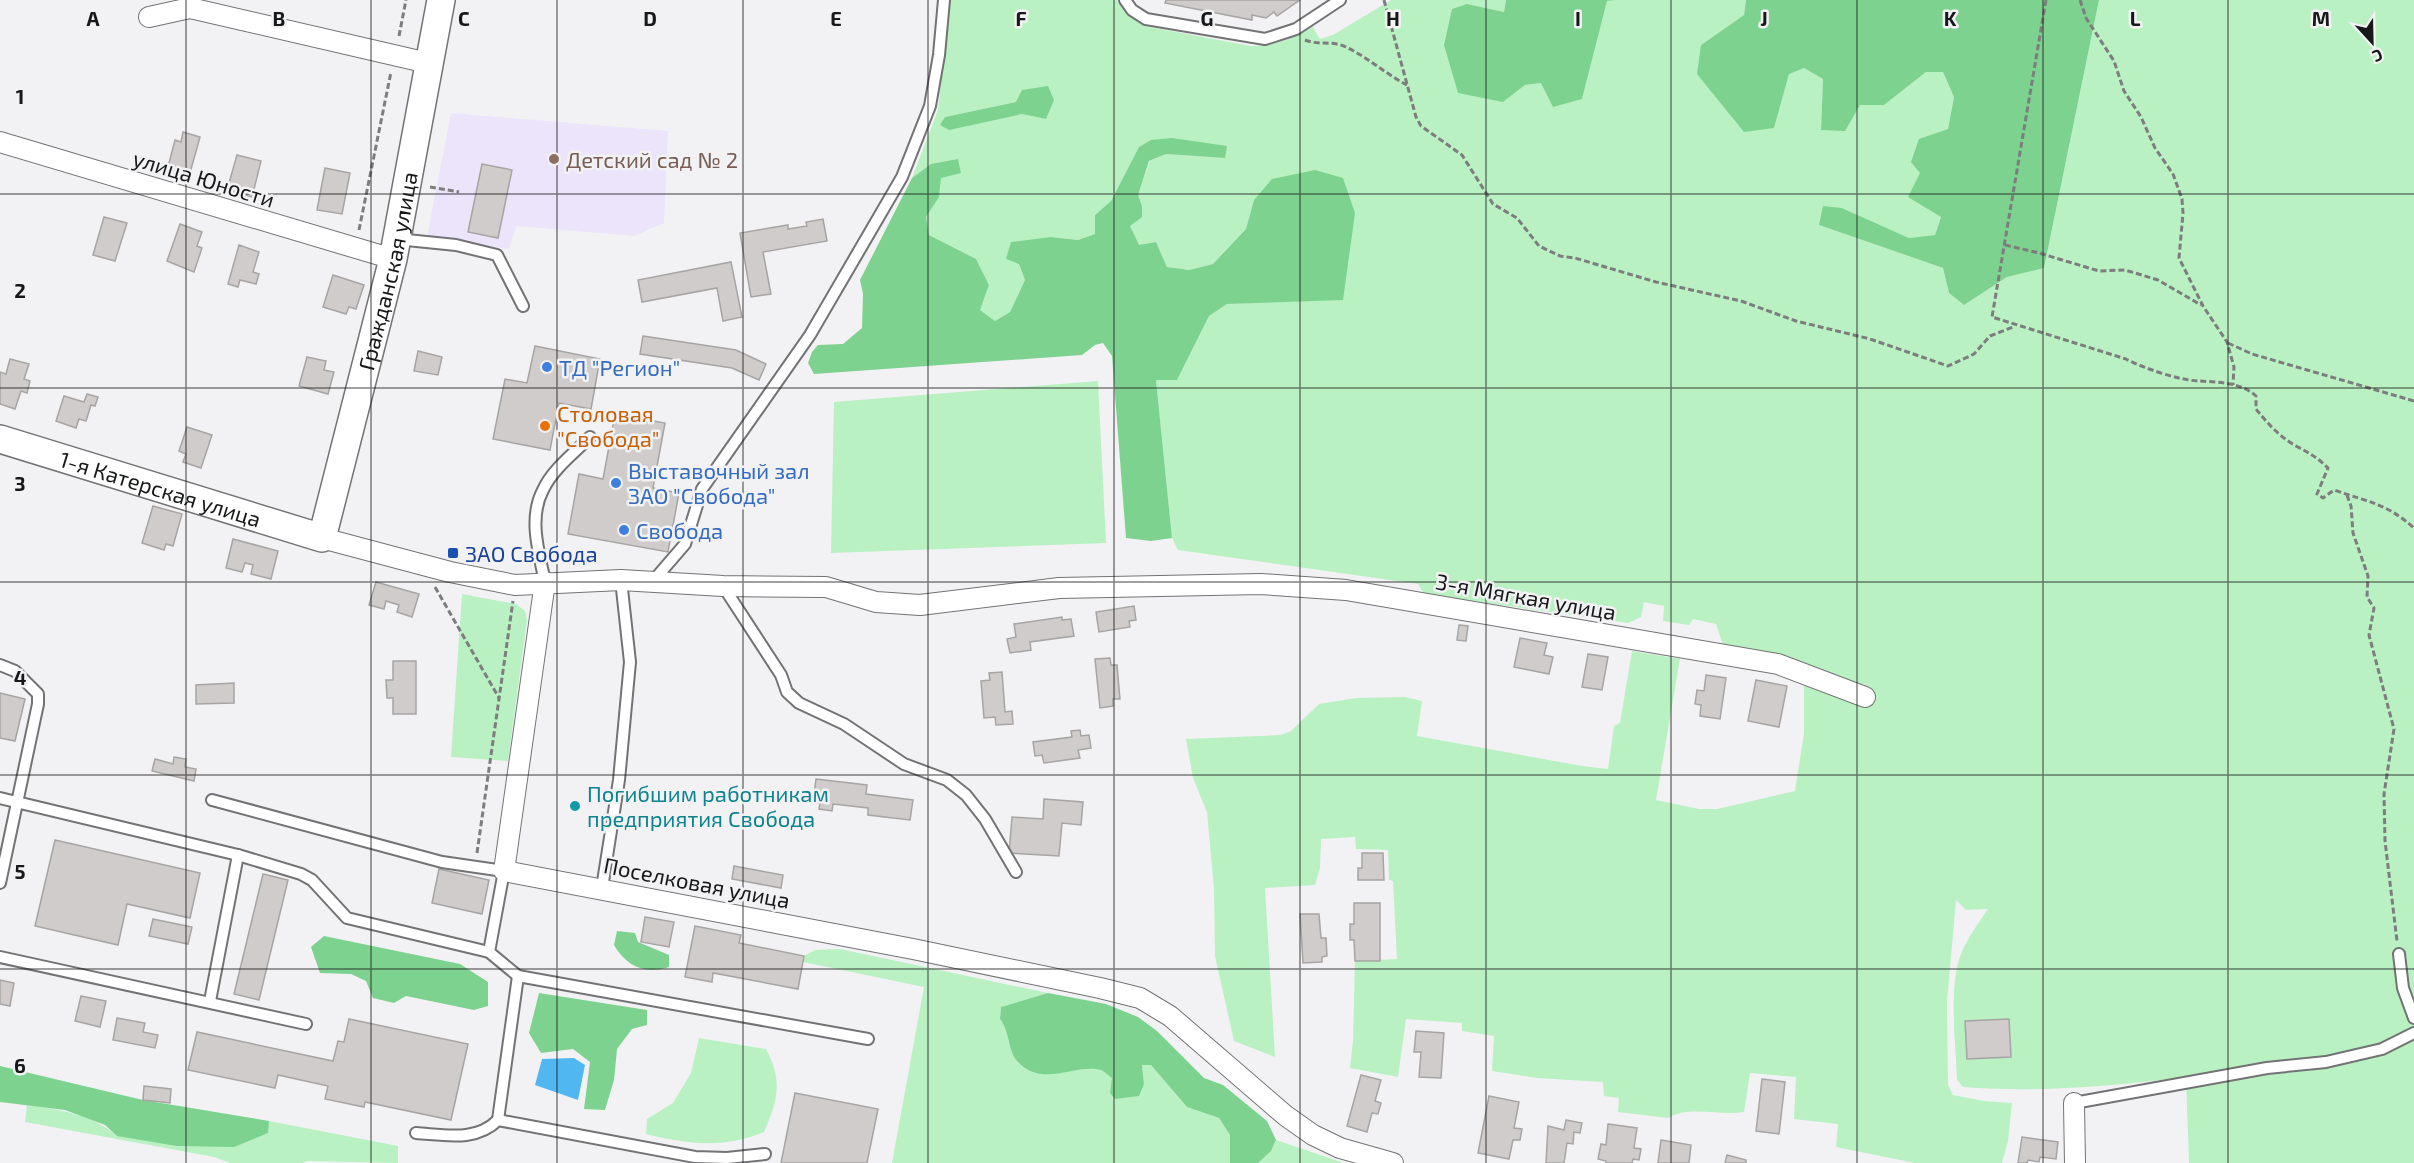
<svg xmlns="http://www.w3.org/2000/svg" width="2414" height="1163" viewBox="0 0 2414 1163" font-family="'Exo 2',sans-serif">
<rect width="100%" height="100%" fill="#f2f2f4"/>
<polygon fill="#ebe4fa" points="451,113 668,131 664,223 634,236 516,226 509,249 427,237"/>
<g fill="#b9f1c3" fill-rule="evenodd">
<path d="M950,0H1117L1127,15L1144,26L1251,46C1275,46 1292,39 1312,26L1320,39L1333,35L1391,0H1506L1504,12L1467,4L1503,102L1525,85L1541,83L1582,99L1607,0H1746L1744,15L1701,45L1774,128L1789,73L1804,68L1823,79L1821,130L1860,105H1884L1926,72H1943L1954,97L1948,129L1921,173L1941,217L1935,235L1909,238L1842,208L1819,225L1943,268L1949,293L1964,305L2007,277L2044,268L2099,0H2414V1163H2189L2186,1077C2111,1086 2039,1093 1963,1087L1957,1080C1956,1043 1948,988 1961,954C1968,937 1978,924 1988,909L1966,910L1956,900L1947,1002L1948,1085L1953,1095L1984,1101L2012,1103L2008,1141L2002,1163H1915L1836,1147L1838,1124L1794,1119L1796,1077L1750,1073L1744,1112C1720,1116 1688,1105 1668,1118L1618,1112L1619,1098L1604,1096L1603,1082L1537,1078L1492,1071L1494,1036L1462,1031V1023L1406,1019L1398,1077L1350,1068L1353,1041L1355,961L1397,959L1393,881L1389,880L1388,850L1356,849L1355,837L1321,839L1320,868L1315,885L1265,888L1275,1057L1234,1041L1215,956L1214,889L1207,812L1193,778L1186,739L1281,735L1291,731L1319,704L1356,698L1405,697L1422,701L1417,736L1582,766L1608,769L1614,726L1620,723L1632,651L1680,659L1656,800L1699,809H1717L1795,791L1804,733V683L1857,703L1865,683L1858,687L1723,645L1716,624L1693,619L1689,625L1663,621L1664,606L1644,602L1641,617L1628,623L1424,594L1418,584L1178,550L1172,538L1156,380H1177L1209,316L1227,304L1343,299L1254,200L1246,229L1213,264L1189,270L1167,267L1156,242L1139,246L1130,226L1142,206L1137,195L1150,161L1166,154L1225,158L1139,147L1111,201L1095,215V234L1078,240L1051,237L1019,264L1025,280L1010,312L995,321L980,310L989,285L976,259L929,235L926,217C940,196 947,187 931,164L912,178L938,110ZM1016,102L1046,119L1022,114L949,129L945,117Z"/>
<polygon points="1098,381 1106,543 831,553 834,402"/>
<polygon points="462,594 516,604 525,611 527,620 508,761 451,757"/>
<path d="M840,949L1048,993L1001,1007L1000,1019C1010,1032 1008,1051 1017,1061C1042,1089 1075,1062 1101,1070C1105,1071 1109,1076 1113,1078L1110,1093L1144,1084L1142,1065H1151L1187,1107L1219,1118L1230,1135V1163H892L924,987L803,962L804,956L815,950Z"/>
<path d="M699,1038L766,1049C783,1081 778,1100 764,1132C724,1149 687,1144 646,1134L647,1119L673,1103L691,1073Z"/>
<path d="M27,1105C60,1110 92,1114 117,1136L267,1133L269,1121L398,1146V1163L308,1161L302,1163H230L214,1157L25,1122Z"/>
<polygon points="1276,1140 1344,1163 1258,1163 1271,1151"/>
</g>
<g fill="#7dd28f">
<polygon points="1506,0 1615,0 1607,1 1582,99 1553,107 1541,83 1525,85 1503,102 1458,93 1444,45 1452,9 1467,4 1504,12"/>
<polygon points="1746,0 2099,0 2044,268 2007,277 1964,305 1949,293 1943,268 1819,225 1823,206 1842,208 1909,238 1935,235 1941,217 1908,197 1920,173 1911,162 1919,139 1948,129 1954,97 1943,72 1926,72 1884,105 1860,105 1845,131 1821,130 1823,79 1804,68 1789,74 1774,128 1744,132 1697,74 1701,45 1744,15"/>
<polygon points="1048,86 1054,100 1046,119 1022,114 949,130 940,125 945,117 1016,102 1022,90"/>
<polygon points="1172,138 1227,146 1225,158 1166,154 1149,161 1138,195 1142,206 1142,217 1130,226 1139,245 1156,242 1167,267 1189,270 1213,264 1246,229 1254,200 1272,179 1315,170 1343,178 1355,213 1343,300 1227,304 1209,316 1177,380 1156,380 1172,538 1151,541 1126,538 1112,356 1103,343 1095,345 1082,355 814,374 808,363 812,352 818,345 843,344 862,328 863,294 860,280 912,178 931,164 958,159 961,173 941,178 939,197 926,217 929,235 976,259 989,285 980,310 995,321 1010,312 1025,280 1019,264 1006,259 1011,242 1051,237 1078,240 1095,234 1095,215 1111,201 1139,147 1151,140"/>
<path d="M617,931L635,933L638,942L669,955V967C645,975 626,966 614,945Z"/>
<polygon points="324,936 460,964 488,982 488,1006 474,1010 406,996 394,1003 373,998 366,981 351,974 320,973 311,947"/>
<polygon points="539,993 647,1010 647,1025 632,1029 617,1049 614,1080 605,1110 584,1109 590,1062 573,1049 541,1053 529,1033"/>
<path d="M1048,993L1106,1004L1138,1017L1157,1031L1204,1078L1223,1085L1267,1121L1276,1140L1271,1151L1258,1163H1230V1135L1219,1118L1187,1107L1151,1065H1142L1144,1084L1139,1096L1115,1099L1110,1093L1112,1078C1109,1076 1104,1071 1101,1070C1075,1063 1042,1089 1017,1061C1008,1051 1010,1032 1000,1019L1001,1007Z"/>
<polygon points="0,1066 143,1100 269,1121 268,1133 234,1147 177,1146 117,1136 105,1125 65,1110 0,1102"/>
</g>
<polygon fill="#51b7f1" points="574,1058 585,1065 578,1100 535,1085 542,1059"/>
<g fill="#cfcccb" stroke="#a7a4a4" stroke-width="1.5">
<polygon points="1166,0 1300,0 1277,16 1274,12 1266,18 1252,15 1252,20 1165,3"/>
<polygon points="183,132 200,137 188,180 172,175 173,168 168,167 175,140 181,142"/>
<polygon points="237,155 261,161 252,197 227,190"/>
<polygon points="482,164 512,170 498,238 468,232"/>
<polygon points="325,168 350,173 342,214 317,210"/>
<polygon points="104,217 127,223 115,261 93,255"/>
<polygon points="823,219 827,241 763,252 771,294 751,297 740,233 788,225 788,229 807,226 806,222"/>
<polygon points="180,224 202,232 197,246 202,248 194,272 167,261"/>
<polygon points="239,245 259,252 253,272 259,274 256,284 240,280 238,287 228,284"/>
<polygon points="731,262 742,317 723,321 717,288 642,302 638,280"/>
<polygon points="333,275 364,285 356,309 349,307 346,314 323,307"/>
<polygon points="643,336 736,350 766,364 759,380 732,368 640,354"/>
<polygon points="535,346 600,359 591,409 559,403 550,450 493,439 505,379 527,383"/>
<polygon points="418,351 442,357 438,375 414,371"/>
<polygon points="307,357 326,361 324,370 334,372 328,394 299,386"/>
<polygon points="10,359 29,364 24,379 30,381 27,393 21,391 15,409 0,404 0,372 6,374"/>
<polygon points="87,394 98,397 95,406 91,405 86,421 79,419 76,428 56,421 64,396 84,402"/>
<polygon points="615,414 665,423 653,488 679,493 668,552 568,534 579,474 603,479"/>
<polygon points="187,427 212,435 201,468 183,462 186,454 179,451"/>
<polygon points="153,506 182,514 173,546 166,544 164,550 142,543"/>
<polygon points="233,539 278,551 271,579 251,574 253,565 245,563 242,572 226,568"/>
<polygon points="376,582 419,594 412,617 397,612 399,605 386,601 384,609 369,605"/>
<polygon points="1134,606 1136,620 1129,621 1130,627 1099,632 1096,612"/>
<polygon points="1062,617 1062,620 1071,619 1074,636 1030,642 1031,650 1010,653 1007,639 1016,637 1014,624"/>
<polygon points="1459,625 1468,626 1466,641 1457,640"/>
<polygon points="1520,638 1547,643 1544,655 1553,657 1549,674 1514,667"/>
<polygon points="1588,654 1608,657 1602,690 1582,687"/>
<polygon points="1110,658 1111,665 1117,665 1120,699 1113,699 1113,706 1100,708 1095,659"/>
<polygon points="393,661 416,661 416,714 393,714 393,698 387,698 386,680 393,680"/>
<polygon points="1002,672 1005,712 1012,711 1013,724 996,725 995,717 984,718 981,681 990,680 989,673"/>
<polygon points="1706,675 1726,678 1720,719 1700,716 1701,705 1695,704 1697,690 1704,691"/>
<polygon points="1756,680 1787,686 1779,727 1748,721"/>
<polygon points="234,683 234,703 196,704 196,685"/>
<polygon points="0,693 25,699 15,741 0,738"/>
<polygon points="1080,730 1081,736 1089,735 1091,748 1078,750 1080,758 1044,763 1042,755 1035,756 1033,742 1072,737 1071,731"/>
<polygon points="174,757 186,759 185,767 196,769 194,781 152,771 155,759 173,764"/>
<polygon points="816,779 867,785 866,794 913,800 910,820 868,815 868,808 833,804 832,811 819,809 820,803 813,802"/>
<polygon points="1044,799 1083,802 1081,825 1062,823 1059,856 1009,853 1012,817 1043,819"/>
<polygon points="55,840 200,873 190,918 127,904 118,945 35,926"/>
<polygon points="1362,853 1383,853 1384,880 1358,880 1358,868 1362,868"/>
<polygon points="734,866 783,875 781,888 732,879"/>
<polygon points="439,869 489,880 482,914 432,903"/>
<polygon points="263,874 288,880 259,1000 234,994"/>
<polygon points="1354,903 1380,903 1380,961 1355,961 1354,940 1350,940 1350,924 1354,924"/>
<polygon points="1300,914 1319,914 1321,938 1326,938 1327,956 1322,957 1322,962 1303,963"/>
<polygon points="645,917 674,922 669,947 641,942"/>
<polygon points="153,919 192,927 188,944 149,936"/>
<polygon points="695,926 741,935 739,943 804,956 798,989 713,973 712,982 685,977"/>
<polygon points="0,980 14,983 10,1006 0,1004"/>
<polygon points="81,996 106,1001 100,1027 75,1021"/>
<polygon points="117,1018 145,1023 143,1032 158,1035 155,1048 113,1040"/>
<polygon points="349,1019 468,1044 451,1120 365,1102 364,1107 325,1099 328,1086 278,1075 275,1088 188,1070 197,1032 333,1061 338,1041 344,1042"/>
<polygon points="2009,1019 2011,1057 1967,1059 1965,1021"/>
<polygon points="1416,1031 1444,1033 1441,1078 1419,1077 1421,1052 1414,1052"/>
<polygon points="1361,1075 1381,1080 1375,1101 1381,1103 1378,1114 1372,1113 1367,1132 1347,1126"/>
<polygon points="1762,1079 1785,1082 1779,1134 1756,1131"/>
<polygon points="144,1086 171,1089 170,1103 143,1100"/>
<polygon points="795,1093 878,1109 867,1163 781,1163"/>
<polygon points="1489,1096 1519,1102 1514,1128 1522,1129 1520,1140 1513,1140 1509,1159 1478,1153"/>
<polygon points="1566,1120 1582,1123 1580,1133 1574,1132 1573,1144 1567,1143 1564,1163 1546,1163 1548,1126 1564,1130"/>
<polygon points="1608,1124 1637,1128 1634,1148 1641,1149 1639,1160 1633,1159 1632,1163 1606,1163 1606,1161 1598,1159 1601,1144 1606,1145"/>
<polygon points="2022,1137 2058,1142 2056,1159 2040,1157 2039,1162 2028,1160 2027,1163 2018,1163"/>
<polygon points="1661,1140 1691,1145 1689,1163 1658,1163"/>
<polygon points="1727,1155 1746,1160 1746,1163 1725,1163"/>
</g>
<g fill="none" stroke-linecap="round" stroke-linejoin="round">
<defs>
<g id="lane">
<polyline points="1125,0 1132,10 1146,19 1265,39 1296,29 1340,0"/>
<polyline points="397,239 456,245 497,255 523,306"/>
<polyline points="654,580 685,544 702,489 810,335 902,177 930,106 939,55 944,0"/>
<path d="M545,582C539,553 528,518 543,490C552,470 574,453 590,437"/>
<polyline points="723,586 781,675 787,692 799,703 844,724 904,764 947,780 966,795 985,819 1016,872"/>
<polyline points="0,665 15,671 38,694 38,704 0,883"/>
<polyline points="0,798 238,855 301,874 312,880 347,918 489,952 518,976 868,1039"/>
<polyline points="212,800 442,862 504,871 489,952"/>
<polyline points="602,888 619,780 630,662 621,580"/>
<polyline points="2399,954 2403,988 2414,1018"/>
<polyline points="0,957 306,1024"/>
<polyline points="210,1001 238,855"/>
<polyline points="2074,1103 2267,1068 2326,1062 2382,1049 2414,1033"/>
<polyline points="498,1120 518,976"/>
<path d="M416,1133C446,1135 476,1142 498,1120L695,1157L727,1158L765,1154"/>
</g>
<g id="street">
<polyline points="149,17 190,8 428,63"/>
<polyline points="0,142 393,259"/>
<polyline points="322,538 450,572 515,585 621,580 723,586 826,587 876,602 920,605 1059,588 1261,584 1346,590 1778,664 1865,697"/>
<polyline points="545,582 504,871 913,949 1100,988 1140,998 1170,1016 1286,1116 1313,1135 1340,1148 1393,1163"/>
<polyline points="2074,1103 2075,1163"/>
</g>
<g id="secondary">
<path id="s1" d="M0,439L322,538L393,259L441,0"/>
</g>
</defs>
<use href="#lane" stroke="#737375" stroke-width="14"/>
<use href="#street" stroke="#737375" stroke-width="22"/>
<use href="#secondary" stroke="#737375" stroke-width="30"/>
<g stroke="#7d7d7e" stroke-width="3" stroke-dasharray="6 3" stroke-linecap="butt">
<polyline points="1384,0 1416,117 1421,126 1462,155 1493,204 1517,218 1539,246 1560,256 1575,258 1656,282 1741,301 1796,321 1870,339 1948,366 1974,354 1990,336 2013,327"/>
<path d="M2046,0L1992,317L2126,359C2143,368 2178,380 2198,381C2217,382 2241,382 2256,396V409C2267,423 2280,437 2296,446C2309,453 2317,457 2328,468L2317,494L2323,498L2334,490C2368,502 2386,503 2414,528"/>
<polyline points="2080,0 2086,18 2114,61 2124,91 2141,117 2155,148 2173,174 2182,199 2183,213 2179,258 2203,306 2227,342 2234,367 2233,385"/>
<polyline points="399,36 406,0"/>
<path d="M1305,40C1320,46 1331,40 1346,47C1367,57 1386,74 1407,85"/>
<polyline points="430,187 459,192"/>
<polyline points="359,230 391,72"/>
<polyline points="2005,245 2039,253 2099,271 2125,270 2158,280 2201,305"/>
<polyline points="2228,343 2252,354 2414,401"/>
<polyline points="2347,495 2351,506 2353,533 2368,576 2367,597 2374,608 2369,635 2394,729 2384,794 2385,841 2397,941"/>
<polyline points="435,587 499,698"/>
<polyline points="477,853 513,601"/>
</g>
<use href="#lane" stroke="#fff" stroke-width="10"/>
<use href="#street" stroke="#fff" stroke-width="20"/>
<use href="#secondary" stroke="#fff" stroke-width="27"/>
</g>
<path fill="none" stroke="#171818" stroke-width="1.5" stroke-opacity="0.55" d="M186,0V1163M371,0V1163M557,0V1163M743,0V1163M928,0V1163M1114,0V1163M1300,0V1163M1486,0V1163M1671,0V1163M1857,0V1163M2043,0V1163M2228,0V1163M0,194H2414M0,388H2414M0,582H2414M0,775H2414M0,969H2414"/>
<circle fill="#8d6e63" stroke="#f2f2f4" stroke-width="2" cx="554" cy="159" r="6"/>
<g fill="#3f7fe0" stroke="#f2f2f4" stroke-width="2">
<circle cx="547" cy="367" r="6"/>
<circle cx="616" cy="483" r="6"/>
<circle cx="624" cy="530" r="6"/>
</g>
<circle fill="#e8710a" stroke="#f2f2f4" stroke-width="2" cx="545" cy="426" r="6"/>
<rect fill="#1a4fb4" stroke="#f2f2f4" stroke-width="2" x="447" y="547" width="12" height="12" rx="3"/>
<circle fill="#0f9aa8" stroke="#f2f2f4" stroke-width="2" cx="575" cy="806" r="6"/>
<g text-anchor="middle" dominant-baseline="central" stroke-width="5" stroke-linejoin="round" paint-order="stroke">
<g font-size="22" fill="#785e54" stroke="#f2f2f4" text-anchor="start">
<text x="566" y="159">Детский сад № 2</text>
</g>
<g font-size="22" fill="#171818" stroke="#f2f2f4">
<text transform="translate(204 178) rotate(17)">улица Юности</text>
<text stroke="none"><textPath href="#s1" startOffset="612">Гражданская улица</textPath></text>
<text stroke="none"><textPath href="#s1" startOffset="168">1-я Катерская улица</textPath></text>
<text transform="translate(1526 596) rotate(10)">3-я Мягкая улица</text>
<text transform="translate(697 882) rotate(11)">Поселковая улица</text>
</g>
<g font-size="22" fill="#366cbe" stroke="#f2f2f4" text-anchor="start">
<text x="559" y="367">ТД "Регион"</text>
<text x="628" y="470">Выставочный зал<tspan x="628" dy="25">ЗАО "Свобода"</tspan></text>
<text x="636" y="530">Свобода</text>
</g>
<g font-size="22" fill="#c56008" stroke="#f2f2f4" text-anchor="start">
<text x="557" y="413">Столовая<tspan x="557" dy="25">"Свобода"</tspan></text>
</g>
<g font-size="22" fill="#164399" stroke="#f2f2f4" text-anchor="start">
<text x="465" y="553">ЗАО Свобода</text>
</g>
<g font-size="22" fill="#0d838f" stroke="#f2f2f4" text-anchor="start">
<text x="587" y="793">Погибшим работникам<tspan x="587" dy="25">предприятия Свобода</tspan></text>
</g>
</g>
<g font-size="20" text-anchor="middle" font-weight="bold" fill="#171818" stroke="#f2f2f4" stroke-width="5" stroke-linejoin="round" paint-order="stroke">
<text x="93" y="26">A</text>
<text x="279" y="26">B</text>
<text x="464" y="26">C</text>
<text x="650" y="26">D</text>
<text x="836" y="26">E</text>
<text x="1021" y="26">F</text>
<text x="1207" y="26">G</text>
<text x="1393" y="26">H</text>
<text x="1578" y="26">I</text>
<text x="1764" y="26">J</text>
<text x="1950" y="26">K</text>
<text x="2135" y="26">L</text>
<text x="2321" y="26">M</text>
<text x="20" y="104">1</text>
<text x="20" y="298">2</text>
<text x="20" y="491">3</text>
<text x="20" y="685">4</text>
<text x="20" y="879">5</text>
<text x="20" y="1073">6</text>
</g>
<g transform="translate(2372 42) rotate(158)" stroke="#f2f2f4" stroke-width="4.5" paint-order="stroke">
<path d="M0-4.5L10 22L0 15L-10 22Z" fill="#171818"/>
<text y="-9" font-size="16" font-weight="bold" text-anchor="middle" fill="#171818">С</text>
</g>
</svg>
